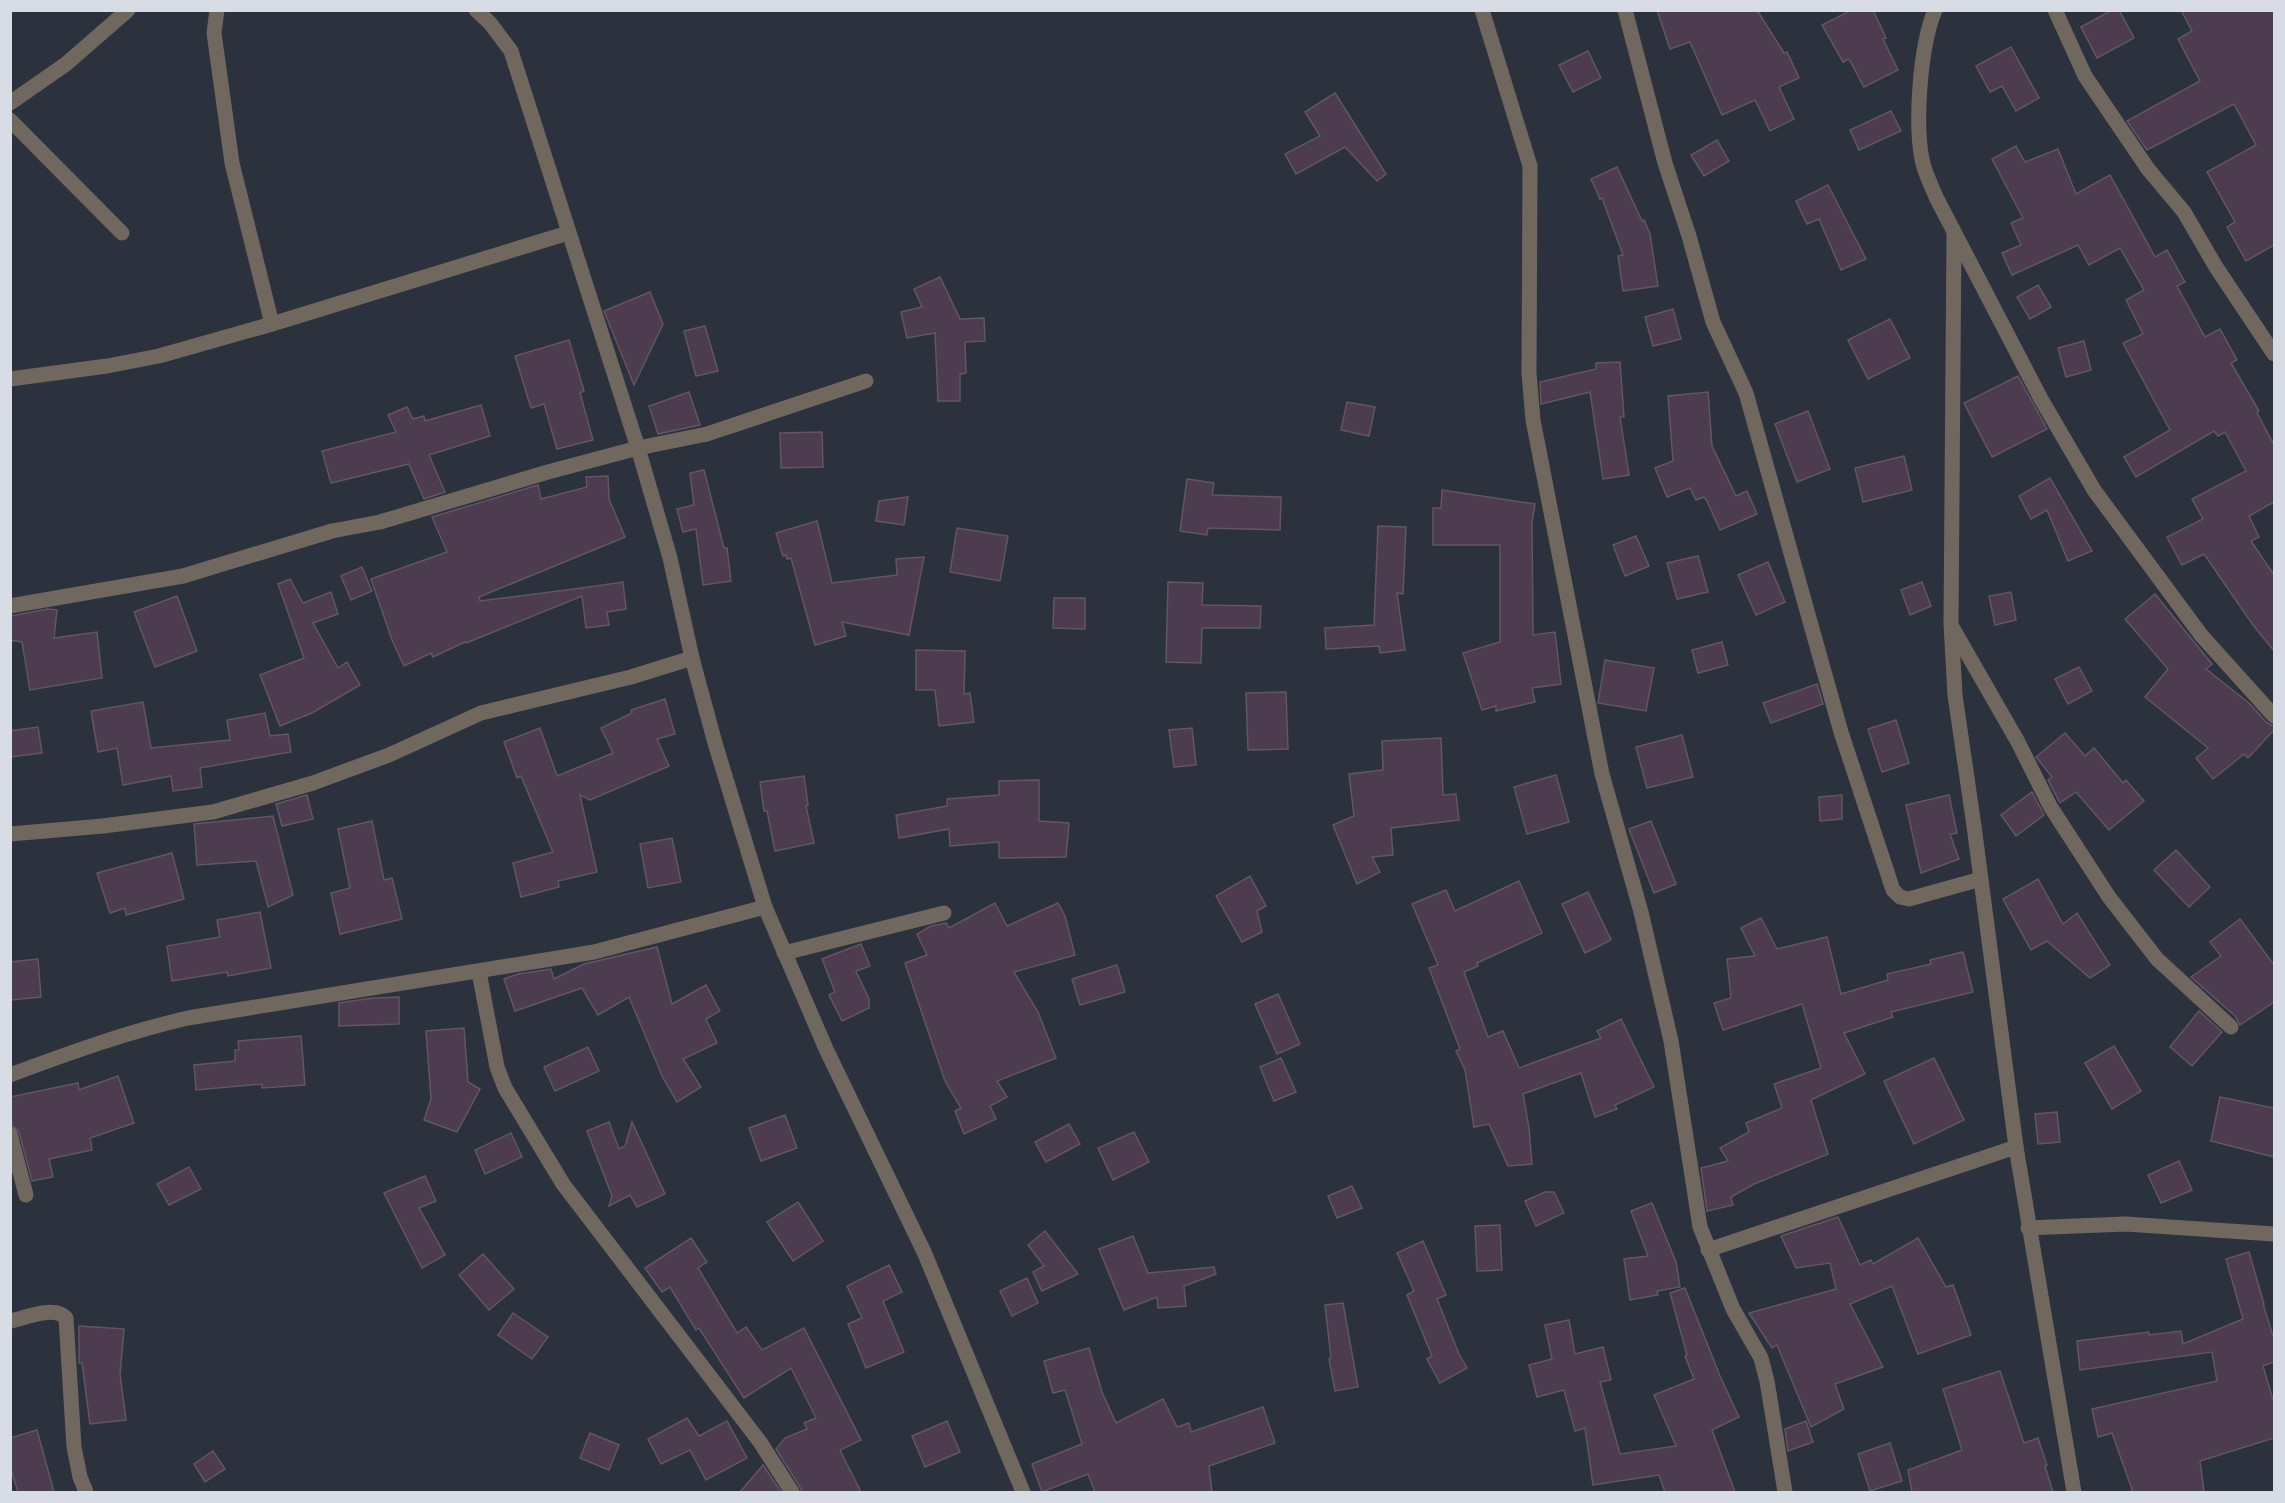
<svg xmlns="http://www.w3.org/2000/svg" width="2285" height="1503" viewBox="0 0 2285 1503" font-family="'DejaVu Sans',sans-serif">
<rect width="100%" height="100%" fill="#2b323d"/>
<g fill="#4d3b4f" stroke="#615662" stroke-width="1.5">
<polygon points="1657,10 1757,10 1784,53 1787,52 1799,78 1779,87 1794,119 1770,131 1755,100 1722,115 1690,42 1670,49"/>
<polygon points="1852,10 1873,10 1886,38 1883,39 1898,70 1864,87 1849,59 1843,62 1822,25"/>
<polygon points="2112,10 2119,10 2134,38 2097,58 2081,27"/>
<polygon points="2181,10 2274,10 2274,245 2246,261 2227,227 2235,222 2207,172 2256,145 2234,104 2147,150 2127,121 2200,81 2178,39 2192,31"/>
<polygon points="2011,47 2039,98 2016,111 2002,86 1990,92 1976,66"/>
<polygon points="1588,51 1601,78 1573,92 1559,65"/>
<polygon points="1335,93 1386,174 1377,181 1345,147 1296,174 1285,154 1320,136 1305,112"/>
<polygon points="1891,111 1901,131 1859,150 1850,130"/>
<polygon points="1717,140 1729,161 1704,176 1691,155"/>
<polygon points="2016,146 2025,162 2058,149 2076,194 2110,175 2155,257 2167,250 2185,282 2177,286 2205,337 2220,329 2237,360 2231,363 2259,411 2257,413 2274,445 2274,502 2249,516 2259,537 2251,541 2274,575 2274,651 2253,625 2204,554 2182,565 2167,537 2203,519 2192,499 2246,471 2225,432 2218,436 2214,431 2136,477 2124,457 2170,430 2123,343 2143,334 2126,300 2144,290 2120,248 2089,265 2078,245 2012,275 2002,253 2021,245 2011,223 2023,218 1992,159"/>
<polygon points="1617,167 1642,221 1644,220 1650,234 1658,286 1623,291 1618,256 1623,255 1602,198 1600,199 1591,179"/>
<polygon points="1828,185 1866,259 1841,270 1819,219 1807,224 1796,201"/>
<polygon points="940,277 960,319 984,318 985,341 965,342 966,373 960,374 960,401 938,401 935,333 907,338 901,312 922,307 914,289"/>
<polygon points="2038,285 2051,307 2030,319 2017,297"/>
<polygon points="650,292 663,324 634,385 604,311"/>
<polygon points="1673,309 1681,339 1653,346 1645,317"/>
<polygon points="1890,319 1910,358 1868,379 1848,340"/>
<polygon points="705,326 718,371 696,376 684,331"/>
<polygon points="569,340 584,391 580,393 593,440 557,449 544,404 531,408 515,356"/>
<polygon points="2084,341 2091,370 2066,377 2058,348"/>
<polygon points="1620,362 1624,417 1620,417 1629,475 1603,479 1590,392 1541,404 1540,382 1596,369 1596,363"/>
<polygon points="2018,376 2047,429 1992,457 1964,403"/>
<polygon points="689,392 700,425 658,434 649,406"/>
<polygon points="1708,392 1712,446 1736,496 1747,491 1757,514 1720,530 1707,501 1704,497 1696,500 1690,488 1667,497 1655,468 1673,461 1668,396"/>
<polygon points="1347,402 1375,407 1369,436 1341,430"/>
<polygon points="481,405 490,436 429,455 445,492 424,499 409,464 331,483 322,451 396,432 388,415 407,407 413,419 424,416 425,421"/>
<polygon points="1808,411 1830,469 1797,482 1775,424"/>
<polygon points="822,432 823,467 781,468 780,433"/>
<polygon points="1904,456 1912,490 1863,502 1855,468"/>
<polygon points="704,470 724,548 727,548 731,581 703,585 696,529 683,532 677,509 694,505 690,473"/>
<polygon points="608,476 609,499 625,537 479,597 480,601 581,588 582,590 581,588 623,582 626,609 607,612 609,625 586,628 582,596 466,643 465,642 433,657 431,653 404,666 392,640 371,579 447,552 432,517 538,485 541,499 587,487 586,477"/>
<polygon points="2050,478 2092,551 2068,561 2047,510 2031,519 2019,496"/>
<polygon points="1187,479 1214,483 1212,495 1281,497 1280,530 1208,528 1207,535 1180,531"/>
<polygon points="1442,490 1535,504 1532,522 1533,635 1555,632 1561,684 1532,688 1535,702 1496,711 1496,706 1482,710 1463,653 1500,642 1500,545 1433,545 1433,508 1441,508"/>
<polygon points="908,497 904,525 876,521 879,501"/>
<polygon points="817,521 832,583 897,575 896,559 924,557 909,635 842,622 846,636 815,645 791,558 787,559 786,555 783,556 776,533"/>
<polygon points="1378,526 1406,527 1403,594 1397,593 1405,650 1380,653 1379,646 1326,649 1325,628 1374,625"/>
<polygon points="957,528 1008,536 1000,581 950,572"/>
<polygon points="1636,536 1649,566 1625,576 1613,545"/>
<polygon points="1698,556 1708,592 1677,599 1667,563"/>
<polygon points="1768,562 1785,602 1756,615 1738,575"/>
<polygon points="362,567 372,591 351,600 341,576"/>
<polygon points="290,579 303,603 331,592 338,614 313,623 338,668 347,662 360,685 312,713 280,726 260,675 304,658 278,584"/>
<polygon points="1168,582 1203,583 1202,605 1261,606 1260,628 1202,628 1201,663 1166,662"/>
<polygon points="1922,582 1931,606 1910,615 1901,590"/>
<polygon points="2011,592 2016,620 1995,625 1989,596"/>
<polygon points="2155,594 2212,664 2206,669 2249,703 2267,723 2274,726 2274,730 2248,758 2244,754 2213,779 2196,758 2208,748 2145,697 2168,669 2125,619"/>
<polygon points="177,596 197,651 155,667 134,612"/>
<polygon points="1054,598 1085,598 1085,629 1053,628"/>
<polygon points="48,609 57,610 54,638 97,632 102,678 30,690 22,642 10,640 10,616"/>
<polygon points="1722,642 1728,665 1698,673 1692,650"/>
<polygon points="916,650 965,651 964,694 970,693 974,722 939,726 935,690 916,690"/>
<polygon points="1605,660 1654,668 1646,711 1598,703"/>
<polygon points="2079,667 2092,691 2068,704 2055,679"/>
<polygon points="1817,684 1823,704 1771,723 1763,703"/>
<polygon points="1286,692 1288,749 1248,750 1246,693"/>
<polygon points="665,699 675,734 657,739 669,766 590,800 580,795 597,872 558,881 559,887 521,897 513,863 553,852 521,776 517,778 504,742 540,728 557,776 613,753 601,728 632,713 631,710"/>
<polygon points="143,702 151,748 230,740 227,720 265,713 270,736 288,734 291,752 200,768 202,787 173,791 171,776 123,785 117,748 98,752 91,711"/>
<polygon points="1896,720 1909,763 1882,772 1868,729"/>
<polygon points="38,727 42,753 10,757 10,731"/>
<polygon points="1192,728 1196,765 1174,767 1169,730"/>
<polygon points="2065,733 2085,756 2094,748 2123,783 2126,780 2144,801 2109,830 2076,792 2060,803 2048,780 2052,777 2036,757"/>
<polygon points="1682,735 1693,777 1647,788 1636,747"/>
<polygon points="1441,738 1443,795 1456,794 1459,820 1391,828 1393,855 1372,857 1380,872 1357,884 1333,825 1354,816 1349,774 1383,770 1382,741"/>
<polygon points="1556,775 1569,822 1527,834 1514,787"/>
<polygon points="804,776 808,805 806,806 814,843 775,851 767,811 764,811 760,782"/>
<polygon points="1039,780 1039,821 1069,823 1066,857 999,858 999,842 950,846 949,829 899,838 896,815 947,806 947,799 999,795 999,781"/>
<polygon points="2032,792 2044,815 2016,836 2001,815"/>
<polygon points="307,795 313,819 282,826 276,804"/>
<polygon points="1842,795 1842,819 1820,821 1819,797"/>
<polygon points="1949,795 1957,833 1950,834 1959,859 1921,873 1906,805"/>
<polygon points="273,816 293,895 268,907 256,861 197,865 194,824"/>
<polygon points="372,821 384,880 392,878 402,919 340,934 331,893 350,888 338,829"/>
<polygon points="1651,821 1676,884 1654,893 1629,829"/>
<polygon points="672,838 681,882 648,888 640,844"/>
<polygon points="2176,850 2210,887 2189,907 2154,870"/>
<polygon points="172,853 184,899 126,915 125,908 110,913 97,873"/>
<polygon points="1250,876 1266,906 1257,911 1262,932 1242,942 1216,896"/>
<polygon points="2038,879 2063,924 2077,913 2110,965 2090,978 2047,941 2031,950 2003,899"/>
<polygon points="1519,881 1542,933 1477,963 1478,966 1464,972 1488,1037 1503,1031 1519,1068 1601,1038 1597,1031 1621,1019 1654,1087 1615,1105 1617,1109 1595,1117 1581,1073 1523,1094 1529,1128 1532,1164 1508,1166 1489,1124 1474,1127 1465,1070 1456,1051 1460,1049 1429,968 1438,965 1412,904 1446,890 1455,911"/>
<polygon points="1588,892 1611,940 1585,953 1562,904"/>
<polygon points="995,903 1007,926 1058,903 1065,916 1075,955 1014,972 1038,1012 1056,1058 997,1081 1007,1097 990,1106 996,1119 964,1134 955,1111 961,1108 945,1081 905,963 927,955 917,934 931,926 946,923 949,928"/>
<polygon points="260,912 271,968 228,976 227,972 172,981 167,946 220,937 217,920"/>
<polygon points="1761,918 1777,949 1827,937 1841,994 1888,980 1887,974 1931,964 1930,960 1963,952 1973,992 1891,1012 1893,1017 1844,1033 1865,1074 1811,1100 1828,1154 1754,1184 1731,1197 1733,1205 1707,1211 1701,1168 1728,1161 1720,1148 1749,1132 1746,1123 1782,1108 1774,1084 1821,1068 1802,1004 1723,1030 1714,1003 1731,998 1727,959 1755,956 1741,928"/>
<polygon points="2240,919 2274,965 2274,1002 2240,1025 2235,1016 2191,977 2221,956 2210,942"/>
<polygon points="861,944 870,966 856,971 869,999 869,1008 842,1021 829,995 835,992 822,959"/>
<polygon points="657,947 672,1004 706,985 720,1011 706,1019 717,1043 683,1059 701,1087 677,1102 663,1078 629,997 598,1015 582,988 515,1011 504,979 518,974 551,969 554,979 584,964"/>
<polygon points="38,959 41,997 10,1000 10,962"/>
<polygon points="1117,965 1125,992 1080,1005 1072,979"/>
<polygon points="1278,994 1300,1044 1277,1054 1255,1004"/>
<polygon points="399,997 399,1024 339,1026 339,1003 373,998"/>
<polygon points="2199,1011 2222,1032 2192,1066 2170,1047"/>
<polygon points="464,1028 468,1082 480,1089 457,1132 424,1120 431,1099 426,1031"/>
<polygon points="301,1036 305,1085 262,1088 262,1084 196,1090 194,1065 235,1061 235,1050 239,1050 238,1041"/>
<polygon points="2114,1046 2141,1091 2112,1109 2085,1063"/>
<polygon points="588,1047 599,1071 555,1091 544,1067"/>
<polygon points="1281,1058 1296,1092 1274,1101 1260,1067"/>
<polygon points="1934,1058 1964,1120 1914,1144 1884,1081"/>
<polygon points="118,1076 134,1123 90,1138 92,1150 49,1159 53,1177 32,1181 19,1132 12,1125 10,1097 78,1083 79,1090"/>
<polygon points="2220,1097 2274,1108 2274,1157 2211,1141"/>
<polygon points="2057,1112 2060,1142 2038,1144 2035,1114"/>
<polygon points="785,1115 797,1148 761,1161 749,1128"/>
<polygon points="609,1122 619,1149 625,1146 632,1122 665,1194 637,1207 630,1195 609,1206 612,1196 587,1131"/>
<polygon points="1069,1124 1080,1144 1046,1162 1035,1142"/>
<polygon points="1134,1132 1149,1162 1113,1180 1098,1148"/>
<polygon points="511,1133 522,1157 485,1174 475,1150"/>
<polygon points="2179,1161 2192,1190 2161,1203 2148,1175"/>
<polygon points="189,1167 201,1189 169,1205 157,1184"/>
<polygon points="425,1176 436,1201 419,1208 445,1255 422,1268 384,1193"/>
<polygon points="1352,1186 1362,1208 1337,1218 1328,1196"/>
<polygon points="1545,1192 1554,1192 1564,1213 1536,1226 1525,1201"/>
<polygon points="798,1202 823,1241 793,1261 767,1222"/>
<polygon points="1652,1203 1676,1262 1680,1287 1657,1291 1658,1295 1630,1300 1624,1259 1648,1256 1631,1211"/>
<polygon points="1838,1217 1860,1265 1871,1260 1873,1264 1918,1238 1946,1287 1953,1285 1971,1335 1918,1354 1892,1286 1850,1304 1883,1367 1835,1384 1844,1409 1811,1427 1777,1345 1772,1348 1749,1313 1836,1289 1830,1263 1796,1268 1781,1236"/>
<polygon points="1500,1225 1502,1270 1477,1271 1475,1226"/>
<polygon points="1045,1231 1078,1274 1042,1291 1033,1272 1044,1266 1028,1245"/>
<polygon points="1133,1236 1148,1273 1214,1267 1216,1274 1184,1286 1186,1306 1158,1308 1157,1297 1124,1310 1099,1249"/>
<polygon points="691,1238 707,1262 698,1268 737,1333 746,1327 762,1350 804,1328 861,1440 840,1450 861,1492 802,1492 800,1487 776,1449 785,1438 807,1429 804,1423 816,1418 791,1368 744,1398 699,1328 696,1330 670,1287 662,1292 645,1268"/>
<polygon points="1423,1241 1446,1295 1437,1299 1459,1354 1467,1368 1440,1383 1427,1359 1432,1356 1407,1295 1414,1291 1397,1253"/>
<polygon points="2249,1252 2264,1304 2263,1304 2274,1339 2274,1362 2263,1366 2274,1403 2274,1438 2200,1461 2204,1492 2133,1492 2112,1433 2098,1437 2092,1409 2217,1381 2212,1352 2080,1370 2077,1341 2149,1332 2149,1335 2181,1331 2183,1344 2243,1319 2226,1259"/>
<polygon points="483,1254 514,1289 489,1310 459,1275"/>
<polygon points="889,1265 902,1292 883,1301 904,1352 866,1368 848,1324 862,1318 847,1286"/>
<polygon points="1027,1278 1038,1303 1012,1316 1000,1291"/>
<polygon points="1685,1288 1720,1376 1739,1417 1712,1430 1735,1492 1665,1492 1659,1475 1593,1485 1585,1428 1575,1431 1564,1390 1537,1397 1529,1365 1552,1359 1545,1325 1569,1320 1575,1354 1603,1347 1611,1380 1600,1382 1620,1454 1676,1446 1654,1395 1694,1379 1685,1356 1687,1355 1670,1293"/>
<polygon points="1343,1303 1358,1387 1335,1391 1329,1359 1331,1358 1325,1305"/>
<polygon points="513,1313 548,1337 532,1359 498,1335"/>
<polygon points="79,1326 124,1329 120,1374 126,1420 90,1424 82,1363 79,1363"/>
<polygon points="1089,1348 1102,1392 1116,1423 1163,1399 1177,1427 1189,1423 1191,1432 1263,1407 1275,1443 1209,1466 1212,1492 1095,1492 1088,1474 1042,1492 1032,1464 1082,1444 1065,1390 1053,1393 1044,1361"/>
<polygon points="2000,1371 2024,1443 2038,1438 2047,1465 2045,1466 2053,1492 1912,1492 1908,1470 1962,1450 1943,1389"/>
<polygon points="687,1418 699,1436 727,1421 747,1458 706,1480 690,1450 661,1464 648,1439"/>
<polygon points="947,1421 960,1452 925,1467 912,1436"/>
<polygon points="1806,1421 1813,1442 1788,1451 1785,1429"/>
<polygon points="37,1430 54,1492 18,1492 10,1466 10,1438"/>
<polygon points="590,1433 619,1445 609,1470 580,1458"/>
<polygon points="1890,1443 1902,1481 1870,1491 1858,1454"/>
<polygon points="213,1451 225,1469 205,1482 194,1464"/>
<polygon points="763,1465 781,1492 740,1492"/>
</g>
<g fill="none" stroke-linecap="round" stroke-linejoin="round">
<g stroke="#70685e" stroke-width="15">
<polyline points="217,10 214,33 232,163 272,324"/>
<polyline points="476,10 490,23 511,51 638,448 670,558 692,658 715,743 765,907 826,1049 925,1254 1023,1492"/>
<polyline points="1482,10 1530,166 1529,373 1533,420 1602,774 1641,912 1671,1041 1700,1227 1733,1309 1761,1358 1767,1381 1785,1492"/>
<polyline points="1625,10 1665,163 1689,236 1713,322 1746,393 1841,732 1893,890 1900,897 1909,899 1981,879"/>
<path d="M1935,10C1920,46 1914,126 1923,164C1926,175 1932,187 1937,199L2041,399L2094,490L2201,635L2274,716"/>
<polyline points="2055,10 2085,76 2148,169 2184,212 2216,267 2274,354"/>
<polyline points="10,103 66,64 128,10"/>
<polyline points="10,120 122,233"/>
<polyline points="1954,234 1951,624 1955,695 1974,826 2016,1147 2074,1492"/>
<polyline points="10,379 107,366 159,356 272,324 568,233"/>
<polyline points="10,606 183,576 332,531 380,522 548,472 638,448 707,434 866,381"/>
<polyline points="1952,627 2018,742 2050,806 2109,897 2157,959 2231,1027"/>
<polyline points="10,834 103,826 213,812 313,783 389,755 481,713 631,677 692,658"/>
<polyline points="784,953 944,913"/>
<polyline points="479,972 497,1067 505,1088 563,1184 760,1442 792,1492"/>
<path d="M10,1075C69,1053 127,1032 188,1018L594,952L765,907"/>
<polyline points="10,1134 26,1195"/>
<polyline points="2028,1228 2126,1224 2274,1234"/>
<polyline points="1708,1250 2016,1147"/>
<path d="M10,1321C26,1318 54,1305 66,1318L74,1447L80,1477L86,1492"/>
</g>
</g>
<rect width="2285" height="1503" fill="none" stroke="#d8dce4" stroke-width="24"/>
</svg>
